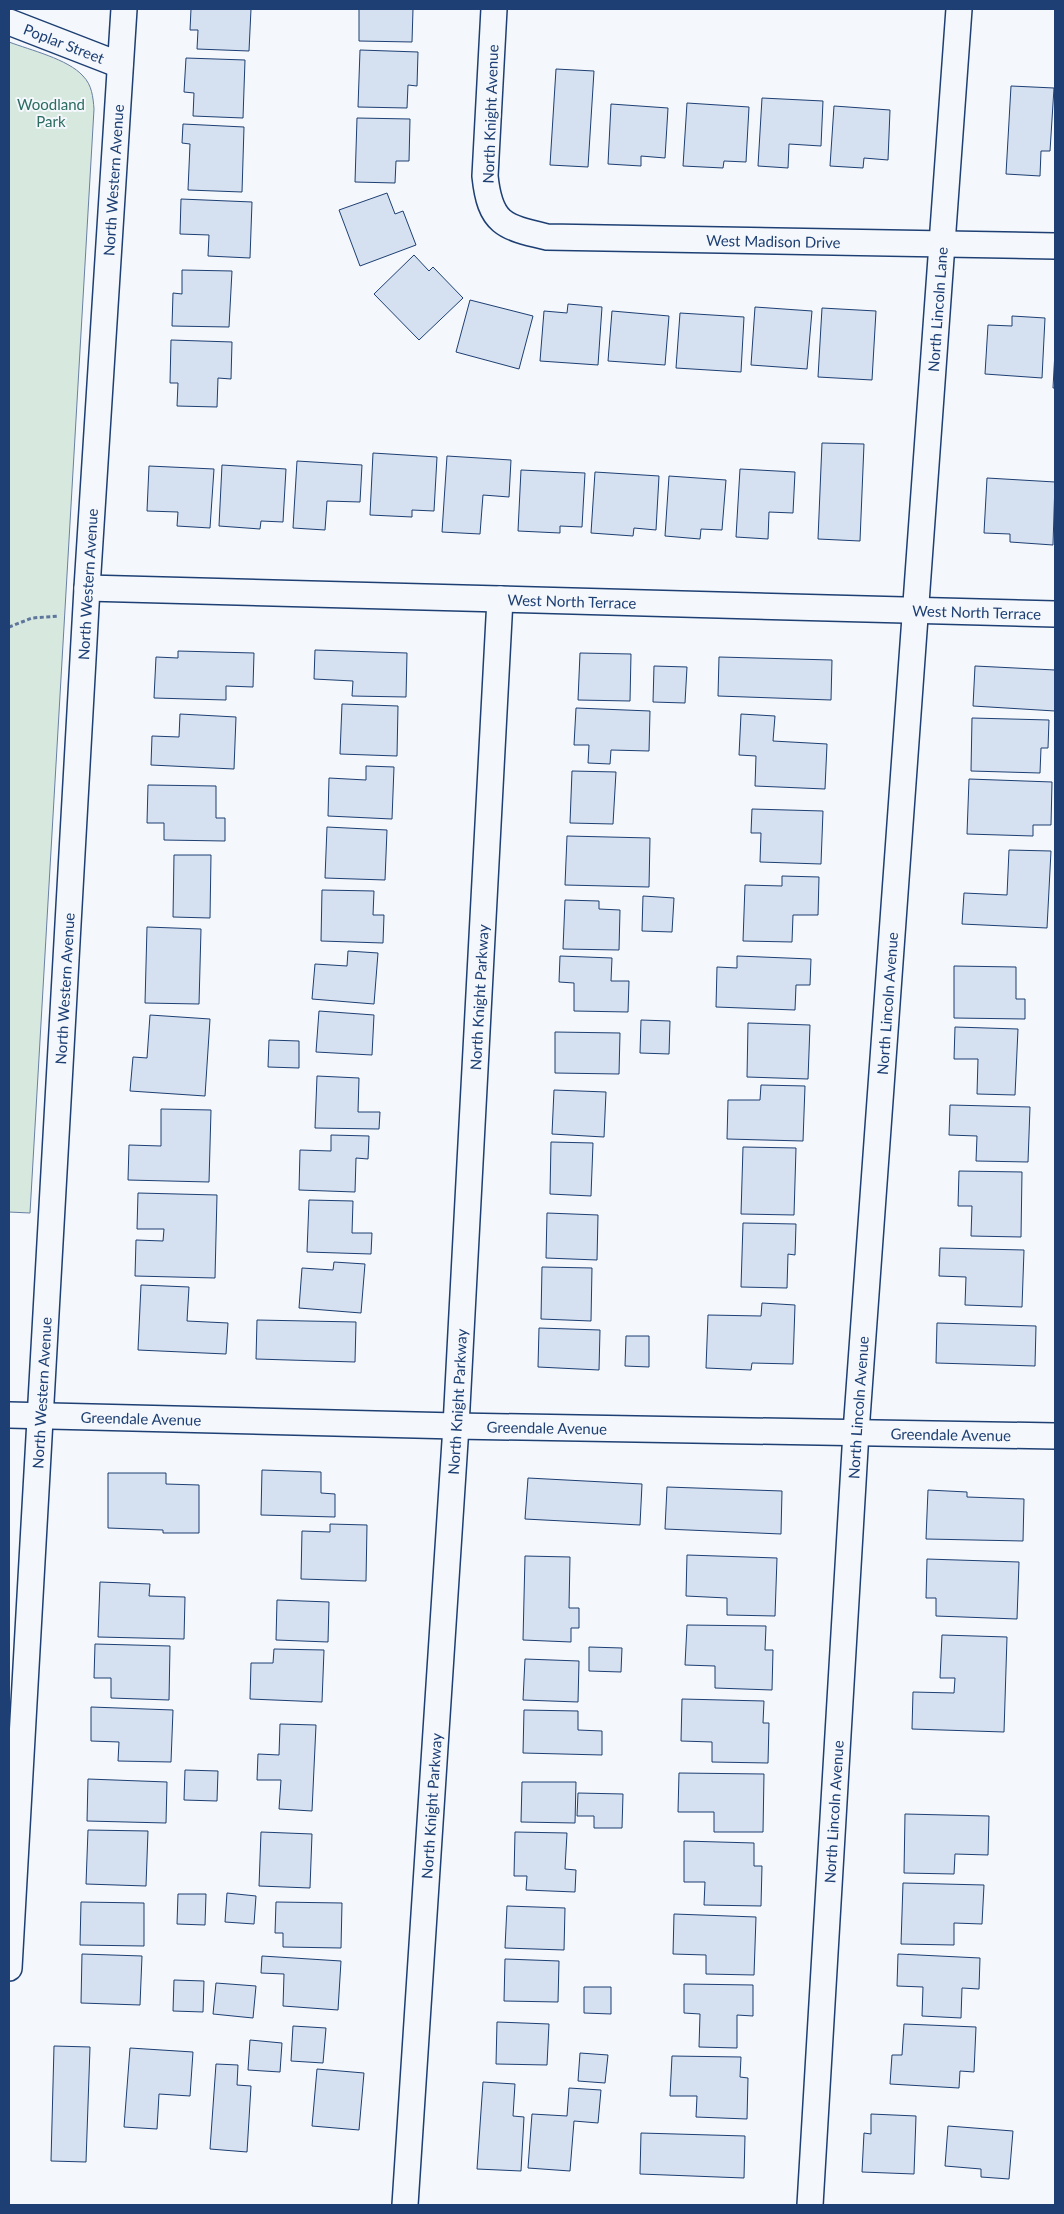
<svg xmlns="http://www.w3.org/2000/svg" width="1064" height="2214" viewBox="0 0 1064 2214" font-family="Lato,sans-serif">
<rect width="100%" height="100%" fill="#f4f7fb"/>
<path fill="#d7e8df" stroke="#687fa3" d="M9,42C30,50 68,59 83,76C92,85 93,97 94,109L30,1213L9,1212Z"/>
<g fill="#d5e0f0" stroke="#1d3f73">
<polygon points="191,9 251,9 249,51 197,49 198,30 190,30"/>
<polygon points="359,9 413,9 412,42 359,41"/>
<polygon points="360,50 418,52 417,86 408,85 407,108 358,107"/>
<polygon points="186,58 245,60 243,118 193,116 194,93 184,92"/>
<polygon points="556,69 594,71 588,167 550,165"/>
<polygon points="1011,86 1054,88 1050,151 1041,151 1040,176 1006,174"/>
<polygon points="762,98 823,101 821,146 789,144 788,168 758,166"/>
<polygon points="687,103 749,107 746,162 724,161 723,168 683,166"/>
<polygon points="611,104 668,108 665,158 641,156 641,166 608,164"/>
<polygon points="834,106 890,110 888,160 864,158 863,168 830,166"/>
<polygon points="357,118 410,119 409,161 396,161 395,183 355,182"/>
<polygon points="183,124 244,127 242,192 188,190 190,144 182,143"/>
<polygon points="387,193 395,214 403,211 416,245 360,266 339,210"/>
<polygon points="181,199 252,202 250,258 208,256 209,235 180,234"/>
<polygon points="414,255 429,271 433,267 463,298 419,340 374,294"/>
<polygon points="182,270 232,271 229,327 172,326 173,293 182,294"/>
<polygon points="470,300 533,316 519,369 456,352"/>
<polygon points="568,304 602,307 598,365 540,361 544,311 567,313"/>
<polygon points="755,307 812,311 807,369 751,365"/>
<polygon points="822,308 876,311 872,380 818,377"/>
<polygon points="612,311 669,316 665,365 608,361"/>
<polygon points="680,313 744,317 741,372 676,368"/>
<polygon points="1012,316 1045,318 1042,378 985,374 988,325 1012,326"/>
<polygon points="171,340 232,342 231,379 218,378 217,407 177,406 178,383 170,383"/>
<polygon points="1055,351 1055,388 1053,388"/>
<polygon points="822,443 864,444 860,541 818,539"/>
<polygon points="373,453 437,457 434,511 412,510 412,517 370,515"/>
<polygon points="447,456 511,460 509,497 483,495 480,534 442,532"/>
<polygon points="297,461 362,465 360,502 327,501 325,530 293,528"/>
<polygon points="222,465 286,469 283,522 261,521 260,529 219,526"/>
<polygon points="149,466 214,469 210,528 177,526 178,512 147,511"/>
<polygon points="740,469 795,472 793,513 769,512 768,539 736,537"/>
<polygon points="521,470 585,473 582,527 560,526 560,533 518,531"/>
<polygon points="595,472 659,476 656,530 634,528 633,536 591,533"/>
<polygon points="669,476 726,480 722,530 701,529 700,539 665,536"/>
<polygon points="987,478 1055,482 1053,545 1010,542 1010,534 984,533"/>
<polygon points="315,650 407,653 406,697 352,696 353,681 314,679"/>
<polygon points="178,651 254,653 253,687 226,686 226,700 154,698 156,657 178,658"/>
<polygon points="580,653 631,654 630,701 578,700"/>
<polygon points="719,657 832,660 831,700 718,696"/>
<polygon points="654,666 687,667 685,703 653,702"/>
<polygon points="975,666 1055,670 1055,711 973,706"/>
<polygon points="342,704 398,706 397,756 340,754"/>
<polygon points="576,708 650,711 649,751 611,750 610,764 588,763 589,745 574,745"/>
<polygon points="180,714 236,717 234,769 151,765 152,736 179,737"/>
<polygon points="741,714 775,716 773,741 827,744 825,789 755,786 756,756 739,755"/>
<polygon points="972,718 1049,720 1048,748 1041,748 1040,773 971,771"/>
<polygon points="366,766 394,767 392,819 328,816 329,778 366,780"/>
<polygon points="572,771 616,772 613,824 570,823"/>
<polygon points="969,779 1052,782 1051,825 1033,825 1033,836 967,834"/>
<polygon points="148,785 216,786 216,818 225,818 225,841 164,840 164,823 147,823"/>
<polygon points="752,809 823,811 821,864 760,862 761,833 751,833"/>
<polygon points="327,827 387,830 385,880 325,878"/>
<polygon points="567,836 650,838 649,887 565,885"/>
<polygon points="1009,850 1051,851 1047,928 962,924 964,893 1007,895"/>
<polygon points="174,855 211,855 210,918 173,917"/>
<polygon points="782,876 819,877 818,915 793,915 792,942 743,941 745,885 782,886"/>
<polygon points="322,890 374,891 373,915 384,915 383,943 321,941"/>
<polygon points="643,896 674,898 672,932 642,931"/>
<polygon points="565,900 599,901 599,909 620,910 619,950 563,949"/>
<polygon points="147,927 201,929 199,1004 145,1003"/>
<polygon points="348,951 378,953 374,1004 312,999 315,964 347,966"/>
<polygon points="560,956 612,958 611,981 629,981 628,1012 574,1011 574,983 559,982"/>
<polygon points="737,956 811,959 810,985 796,985 795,1010 716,1007 717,967 737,968"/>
<polygon points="954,966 1016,967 1016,999 1025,999 1025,1019 954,1018"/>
<polygon points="319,1011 374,1015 372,1055 316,1052"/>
<polygon points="150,1015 210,1019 205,1096 130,1091 133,1057 147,1058"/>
<polygon points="641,1020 670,1021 669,1054 640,1053"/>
<polygon points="748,1023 810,1025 808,1079 747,1077"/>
<polygon points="955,1027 1018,1029 1015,1095 977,1094 978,1059 954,1059"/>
<polygon points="555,1032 620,1033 619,1074 555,1073"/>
<polygon points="269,1040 299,1041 299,1068 268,1067"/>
<polygon points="317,1076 359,1078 358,1112 380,1112 379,1129 315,1128"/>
<polygon points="761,1085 805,1086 803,1141 727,1139 728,1100 760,1100"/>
<polygon points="554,1090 606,1092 604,1137 552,1134"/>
<polygon points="950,1105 1030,1107 1028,1162 976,1161 977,1136 949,1135"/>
<polygon points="161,1109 211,1110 209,1182 128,1180 129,1145 161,1146"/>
<polygon points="331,1135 369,1136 368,1159 356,1158 355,1192 299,1190 300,1150 331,1151"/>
<polygon points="551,1142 593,1143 591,1196 550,1194"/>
<polygon points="743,1147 796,1148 794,1215 741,1214"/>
<polygon points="959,1171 1022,1172 1021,1237 971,1236 972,1206 958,1206"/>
<polygon points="138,1193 217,1195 215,1278 135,1276 136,1240 163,1241 164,1229 137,1229"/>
<polygon points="309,1200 353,1201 352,1233 372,1233 371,1254 307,1252"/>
<polygon points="547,1213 598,1215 597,1260 546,1258"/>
<polygon points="743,1223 796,1224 795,1255 788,1254 787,1288 741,1287"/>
<polygon points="940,1248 1024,1250 1022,1307 965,1305 966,1277 939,1276"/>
<polygon points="334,1262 365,1264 361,1313 299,1308 302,1268 333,1270"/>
<polygon points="542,1267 592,1268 591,1321 541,1319"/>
<polygon points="141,1285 189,1287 187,1321 228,1323 226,1354 138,1350"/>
<polygon points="762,1303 795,1305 793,1364 752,1363 751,1370 706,1368 708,1315 761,1316"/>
<polygon points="257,1320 356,1322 355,1362 256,1359"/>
<polygon points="937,1323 1036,1326 1035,1366 936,1363"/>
<polygon points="539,1328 600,1330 599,1370 538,1367"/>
<polygon points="626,1336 649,1336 649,1367 625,1366"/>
<polygon points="262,1470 321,1472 321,1493 335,1494 335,1517 261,1515"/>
<polygon points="108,1473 166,1473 166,1484 199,1485 199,1533 163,1533 163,1530 108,1528"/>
<polygon points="528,1478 642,1484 640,1525 525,1519"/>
<polygon points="667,1487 782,1491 781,1534 665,1529"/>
<polygon points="928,1490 967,1492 967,1497 1024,1499 1023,1541 926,1539"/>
<polygon points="330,1524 367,1525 366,1581 301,1579 302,1531 330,1532"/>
<polygon points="687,1555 777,1558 775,1616 727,1615 727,1598 686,1596"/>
<polygon points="525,1556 570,1557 569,1608 579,1608 579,1628 571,1628 571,1642 523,1640"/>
<polygon points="927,1559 1019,1562 1017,1619 936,1616 936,1598 926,1598"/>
<polygon points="100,1582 150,1584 149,1596 185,1597 184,1639 98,1637"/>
<polygon points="277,1600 329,1602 328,1642 276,1640"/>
<polygon points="687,1625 766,1626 765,1650 773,1650 772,1690 715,1688 715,1666 685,1665"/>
<polygon points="942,1635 1007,1637 1004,1732 912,1729 913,1692 954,1693 955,1678 940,1678"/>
<polygon points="95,1644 170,1646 169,1700 111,1698 111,1678 94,1678"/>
<polygon points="589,1647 622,1648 621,1672 589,1671"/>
<polygon points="274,1649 324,1650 322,1702 250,1699 251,1663 273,1663"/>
<polygon points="525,1659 579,1661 578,1702 523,1700"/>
<polygon points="682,1699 764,1701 763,1723 769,1723 768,1763 712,1762 712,1742 681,1741"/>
<polygon points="91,1707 173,1710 171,1762 118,1761 119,1742 91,1741"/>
<polygon points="524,1710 578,1711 578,1730 602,1731 602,1755 523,1753"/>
<polygon points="280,1724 316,1725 312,1811 279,1809 281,1780 257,1780 258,1754 279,1755"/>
<polygon points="185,1770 218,1771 217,1801 184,1800"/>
<polygon points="679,1773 764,1774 763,1832 714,1832 714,1812 678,1812"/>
<polygon points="88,1779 167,1782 166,1823 87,1821"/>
<polygon points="522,1782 576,1782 575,1823 521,1822"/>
<polygon points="578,1793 623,1794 622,1828 594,1828 594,1816 577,1816"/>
<polygon points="905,1814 989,1816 988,1855 955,1854 954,1874 904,1873"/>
<polygon points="88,1830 148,1831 146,1886 86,1884"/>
<polygon points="261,1832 312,1834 310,1888 259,1886"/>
<polygon points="515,1832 567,1833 565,1869 576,1870 575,1892 526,1890 527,1876 514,1876"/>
<polygon points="684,1841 754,1843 754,1866 762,1866 761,1906 704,1905 705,1882 684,1882"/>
<polygon points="903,1883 984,1885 982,1924 954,1923 954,1945 901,1944"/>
<polygon points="227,1893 256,1896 254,1924 225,1922"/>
<polygon points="178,1894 206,1894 205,1925 177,1924"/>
<polygon points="81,1902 144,1903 144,1946 80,1945"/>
<polygon points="276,1902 342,1903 341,1948 283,1947 283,1933 275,1933"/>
<polygon points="507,1906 565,1908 564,1950 505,1948"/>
<polygon points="674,1914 756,1917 754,1975 706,1974 706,1955 673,1954"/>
<polygon points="82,1954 142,1956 140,2005 81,2003"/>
<polygon points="898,1954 980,1958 979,1989 962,1988 961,2018 922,2016 923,1987 897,1986"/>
<polygon points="262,1956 341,1961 338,2010 283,2006 284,1974 261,1973"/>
<polygon points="505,1959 559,1961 558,2002 504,2001"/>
<polygon points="174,1980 204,1981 203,2012 173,2011"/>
<polygon points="216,1983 256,1986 253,2018 213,2014"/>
<polygon points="684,1984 753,1985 753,2016 737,2015 737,2048 699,2047 700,2014 684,2013"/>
<polygon points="584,1987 611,1987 611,2014 584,2013"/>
<polygon points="497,2022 549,2024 547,2065 496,2064"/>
<polygon points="904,2024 976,2027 974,2072 960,2071 959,2088 890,2084 892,2055 902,2055"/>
<polygon points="293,2026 326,2028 323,2063 291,2061"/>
<polygon points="250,2040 282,2043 280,2072 248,2070"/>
<polygon points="54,2046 90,2047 86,2162 51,2161"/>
<polygon points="130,2048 193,2052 190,2096 159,2094 157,2129 124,2127"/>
<polygon points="580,2053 608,2055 605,2083 578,2081"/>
<polygon points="672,2056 741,2057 740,2077 748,2078 747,2119 696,2117 697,2096 670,2096"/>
<polygon points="216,2064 238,2065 237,2085 251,2086 247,2152 210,2149"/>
<polygon points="317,2069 364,2073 359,2130 312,2126"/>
<polygon points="483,2082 515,2084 513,2116 524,2117 521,2171 477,2169"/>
<polygon points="569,2088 601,2090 598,2123 574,2121 570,2171 528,2168 532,2114 567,2116"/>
<polygon points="871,2114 916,2116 914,2174 862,2172 864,2133 871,2134"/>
<polygon points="948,2126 1013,2131 1009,2179 981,2177 981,2169 945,2166"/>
<polygon points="641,2133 745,2136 744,2178 640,2174"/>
</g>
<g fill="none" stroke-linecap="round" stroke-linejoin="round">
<defs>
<g id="street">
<path id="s1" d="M494,9L485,176C490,224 504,227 547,237L1055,246"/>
<path id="s2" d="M9,22L120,65"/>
<path id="s3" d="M87,588L1055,614"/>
<path id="s4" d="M9,1415L456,1426L1055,1436"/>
<path id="s5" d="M9,1968L87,588L124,9"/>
<path id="s6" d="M405,2205L456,1426L500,599"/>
<path id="s7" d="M810,2205L856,1432L959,9"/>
</g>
</defs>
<use href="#street" stroke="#1d3f73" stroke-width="28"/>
<polyline stroke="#5e769c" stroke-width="3" stroke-dasharray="4 2.5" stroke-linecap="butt" points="9,627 32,618 59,616"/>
<use href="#street" stroke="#f4f7fb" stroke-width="25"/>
</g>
<g text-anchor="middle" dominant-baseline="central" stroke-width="4" stroke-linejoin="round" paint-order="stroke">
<g font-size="15" fill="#1d3f73" stroke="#f4f7fb">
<text stroke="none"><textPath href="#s2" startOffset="59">Poplar Street</textPath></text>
<text transform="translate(490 114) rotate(-88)">North Knight Avenue</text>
<text stroke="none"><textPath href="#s5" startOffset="1791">North Western Avenue</textPath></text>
<text stroke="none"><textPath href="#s1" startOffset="491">West Madison Drive</textPath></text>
<text stroke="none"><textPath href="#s7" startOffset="1900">North Lincoln Lane</textPath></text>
<text stroke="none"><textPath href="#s5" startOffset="1386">North Western Avenue</textPath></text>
<text stroke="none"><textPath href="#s3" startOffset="485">West North Terrace</textPath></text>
<text stroke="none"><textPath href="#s3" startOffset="890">West North Terrace</textPath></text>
<text stroke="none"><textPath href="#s5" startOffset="981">North Western Avenue</textPath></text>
<text stroke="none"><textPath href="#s6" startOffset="1210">North Knight Parkway</textPath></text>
<text stroke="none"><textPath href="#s7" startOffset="1204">North Lincoln Avenue</textPath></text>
<text stroke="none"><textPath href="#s5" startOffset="576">North Western Avenue</textPath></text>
<text stroke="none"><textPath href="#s6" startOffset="805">North Knight Parkway</textPath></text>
<text stroke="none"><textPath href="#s7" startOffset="799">North Lincoln Avenue</textPath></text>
<text stroke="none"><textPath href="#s4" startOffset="132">Greendale Avenue</textPath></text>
<text stroke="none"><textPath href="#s4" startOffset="538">Greendale Avenue</textPath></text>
<text stroke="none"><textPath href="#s4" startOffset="942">Greendale Avenue</textPath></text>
<text stroke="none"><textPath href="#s6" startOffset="400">North Knight Parkway</textPath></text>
<text stroke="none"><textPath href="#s7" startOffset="394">North Lincoln Avenue</textPath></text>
</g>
<g font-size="15" fill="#2c6c60" stroke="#f4f7fb">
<text x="51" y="104">Woodland<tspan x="51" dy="17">Park</tspan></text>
</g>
</g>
<rect width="1064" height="2214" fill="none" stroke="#1d3f73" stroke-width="20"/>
</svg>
